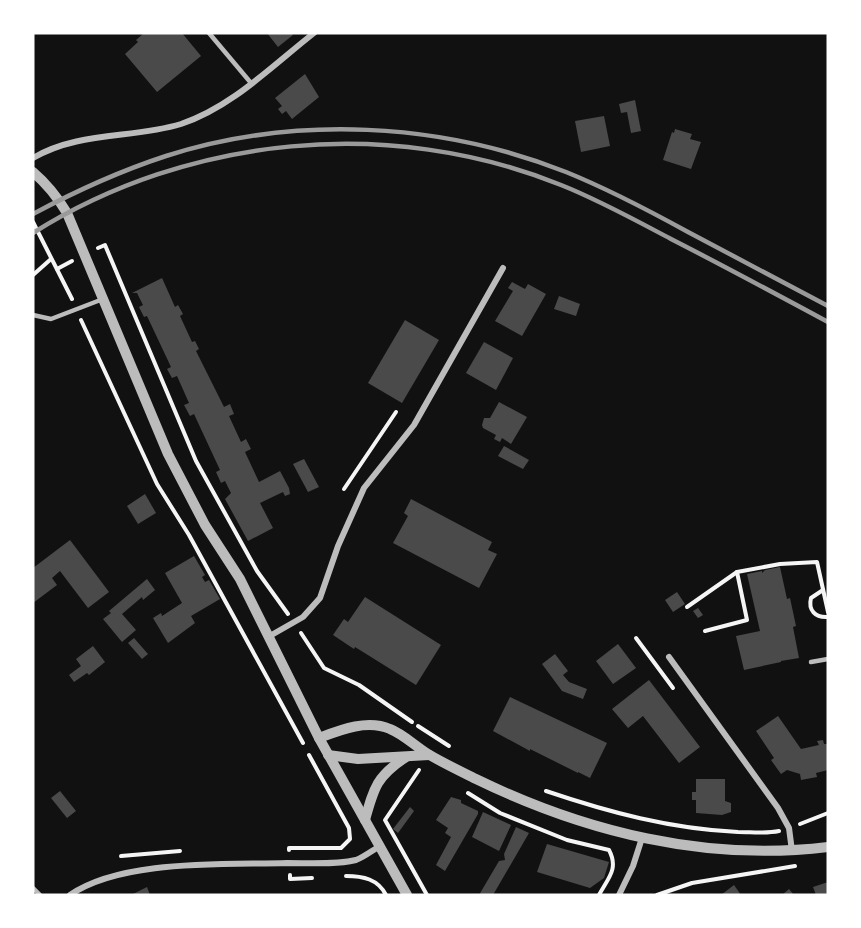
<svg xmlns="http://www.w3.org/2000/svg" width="861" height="928" viewBox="0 0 861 928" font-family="'DM Sans',sans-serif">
<rect width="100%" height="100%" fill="#111"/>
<g fill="#4a4a4a">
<polygon points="144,33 182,33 201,56 157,92 125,54 138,42 136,40"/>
<polygon points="267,33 291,33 293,35 278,47"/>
<polygon points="305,74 319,97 292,119 286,111 282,114 278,109 282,106 275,98"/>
<polygon points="635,100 641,131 631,133 627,112 621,113 619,104"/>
<polygon points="604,116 610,146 581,152 575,121"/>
<polygon points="675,129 692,134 690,139 701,142 691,169 663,160 672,132 674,133"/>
<polygon points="162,278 175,307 178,305 183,314 180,316 192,342 195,341 199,349 196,351 224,407 230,404 234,414 229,416 241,442 246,439 251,449 245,452 259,482 280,471 289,488 290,494 285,496 283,492 260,503 273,528 248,541 225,499 231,493 225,481 221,483 216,472 220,470 194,414 190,416 184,405 189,403 177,376 172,378 167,369 171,367 147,316 144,317 139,307 143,305 137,293 132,293"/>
<polygon points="512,282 525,289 528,284 546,294 522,336 495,321 513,291 508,288"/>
<polygon points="559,296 580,304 576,316 554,309"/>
<polygon points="405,320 439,340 402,403 368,383"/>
<polygon points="484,342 513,358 496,390 466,373"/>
<polygon points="499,402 527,417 511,444 502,438 500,442 494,439 496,435 483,428 482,425 484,418 490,418"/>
<polygon points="504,446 529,460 523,469 498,456"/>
<polygon points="304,459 319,487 308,492 293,464"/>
<polygon points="145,494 156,513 138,524 127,506"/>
<polygon points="411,499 492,542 488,550 497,554 479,588 393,543 408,516 404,513"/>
<polygon points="70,540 109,592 88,608 60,571 52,578 57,585 33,603 33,568"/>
<polygon points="194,556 205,575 202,577 205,582 209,580 220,599 191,616 195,623 168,643 153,618 161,613 162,616 182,603 165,573"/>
<polygon points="780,567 787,599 790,598 796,626 793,627 799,658 781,661 781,662 744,670 736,636 760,631 747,574 762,571 762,573 765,570"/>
<polygon points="147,579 155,590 143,600 142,597 122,614 136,630 122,642 103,619 111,613 109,611"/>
<polygon points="677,592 685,604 673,612 665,600"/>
<polygon points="365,597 441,645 416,685 355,647 354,649 333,635 344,619 348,622"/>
<polygon points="698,608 703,615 698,618 693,611"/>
<polygon points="134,638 148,654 142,659 128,643"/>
<polygon points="618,644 636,668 613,684 596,661"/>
<polygon points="93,646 105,662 89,675 87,673 74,682 69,675 81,666 76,659"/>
<polygon points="555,654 568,671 563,675 569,682 587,689 583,699 562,691 542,664"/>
<polygon points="649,680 700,747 679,763 643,716 628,728 612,709"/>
<polygon points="510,697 607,743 590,778 578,772 578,773 530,749 530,751 493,731"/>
<polygon points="778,716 801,749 819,745 817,741 823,740 824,744 828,744 828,770 816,773 817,777 801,780 800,774 787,770 781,774 771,760 774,758 756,731"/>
<polygon points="696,779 725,779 725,801 731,803 731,812 722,815 696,813 696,800 692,800 692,792 696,792"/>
<polygon points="60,791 76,811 67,818 51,798"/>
<polygon points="451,797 461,800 461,803 478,811 478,814 445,871 436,865 451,837 445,833 448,828 436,820"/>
<polygon points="410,807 414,811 398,833 393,829"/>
<polygon points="483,812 511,825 499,851 472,837"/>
<polygon points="516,827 529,833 493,895 479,895 499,861 505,860 504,854"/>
<polygon points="547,844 609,862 604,878 590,888 537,872"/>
<polygon points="828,882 828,895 816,895 813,887"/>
<polygon points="734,885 741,895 721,895"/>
<polygon points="147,887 150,895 131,895"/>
<polygon points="789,889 794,895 782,895"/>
</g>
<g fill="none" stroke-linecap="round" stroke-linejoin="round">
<g stroke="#f5f5f5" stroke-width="4">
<polyline points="33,222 72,299"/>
<polyline points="98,248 105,245 196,461 257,571 288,614"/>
<polyline points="57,269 72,261"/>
<polyline points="33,275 51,259"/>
<polyline points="81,320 157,484 189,535 303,743"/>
<polyline points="344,489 396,412"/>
<path d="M823,590L811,598C808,610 815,618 828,617"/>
<polyline points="687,607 737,572"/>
<polyline points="705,631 747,620 737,572 780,564 817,562 828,612"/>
<polyline points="301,633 324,668 359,685 412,722"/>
<polyline points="636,638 673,688"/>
<polyline points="418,726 449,746"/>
<polyline points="419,770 385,820 427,895"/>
<path d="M546,791C608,812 671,829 738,832C752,832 765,834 779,831"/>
<path d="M468,793L500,813L567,840L609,850C619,869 608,878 599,895"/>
<polyline points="800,824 828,813"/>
<polyline points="289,850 289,848 341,848 350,839 349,828 309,755"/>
<polyline points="121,856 180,851"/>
<polyline points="290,875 290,879 312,878"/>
<path d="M346,876C363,876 378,879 386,895"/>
<polyline points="657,895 692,883 795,866"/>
</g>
<g stroke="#bcbcbc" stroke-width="4.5">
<polyline points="209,33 251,83"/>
<polyline points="33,315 51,319 103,299"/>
<polyline points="811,662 828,659"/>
<polyline points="33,888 40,895"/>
</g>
<g stroke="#bcbcbc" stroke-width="6">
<path d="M33,158C79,131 132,139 181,124C232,107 273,65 314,33"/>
<polyline points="268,637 303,617 320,598 338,546 364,488 414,425 503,268"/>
<polyline points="669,657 778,808 789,828 792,851"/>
<path d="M70,895C122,859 224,865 287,863C309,863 334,865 356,860C364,857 373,850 380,846"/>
<polyline points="619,895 633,866 642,838"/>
</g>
<g stroke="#bcbcbc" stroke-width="10">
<path d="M33,172C47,184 58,198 67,213L168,454L205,525L240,579L319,738L407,895"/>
<path d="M319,738C340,730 367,719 390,729C403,734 415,746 428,754C443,763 460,771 476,779C585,832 706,862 828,847"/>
<polyline points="328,755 358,759 429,755"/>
<path d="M365,820C374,787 377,776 406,757"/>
</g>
<g stroke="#9a9a9a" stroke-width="4.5">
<path d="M33,214C76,191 120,171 166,156C295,115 440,122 566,172C608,189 648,210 688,232C734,256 781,281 828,306"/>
<path d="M33,233C189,135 390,116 561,185C599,200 635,220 671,239C724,266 776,294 828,322"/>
</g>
</g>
<rect width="861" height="928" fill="none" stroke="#ffffff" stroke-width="69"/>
</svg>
